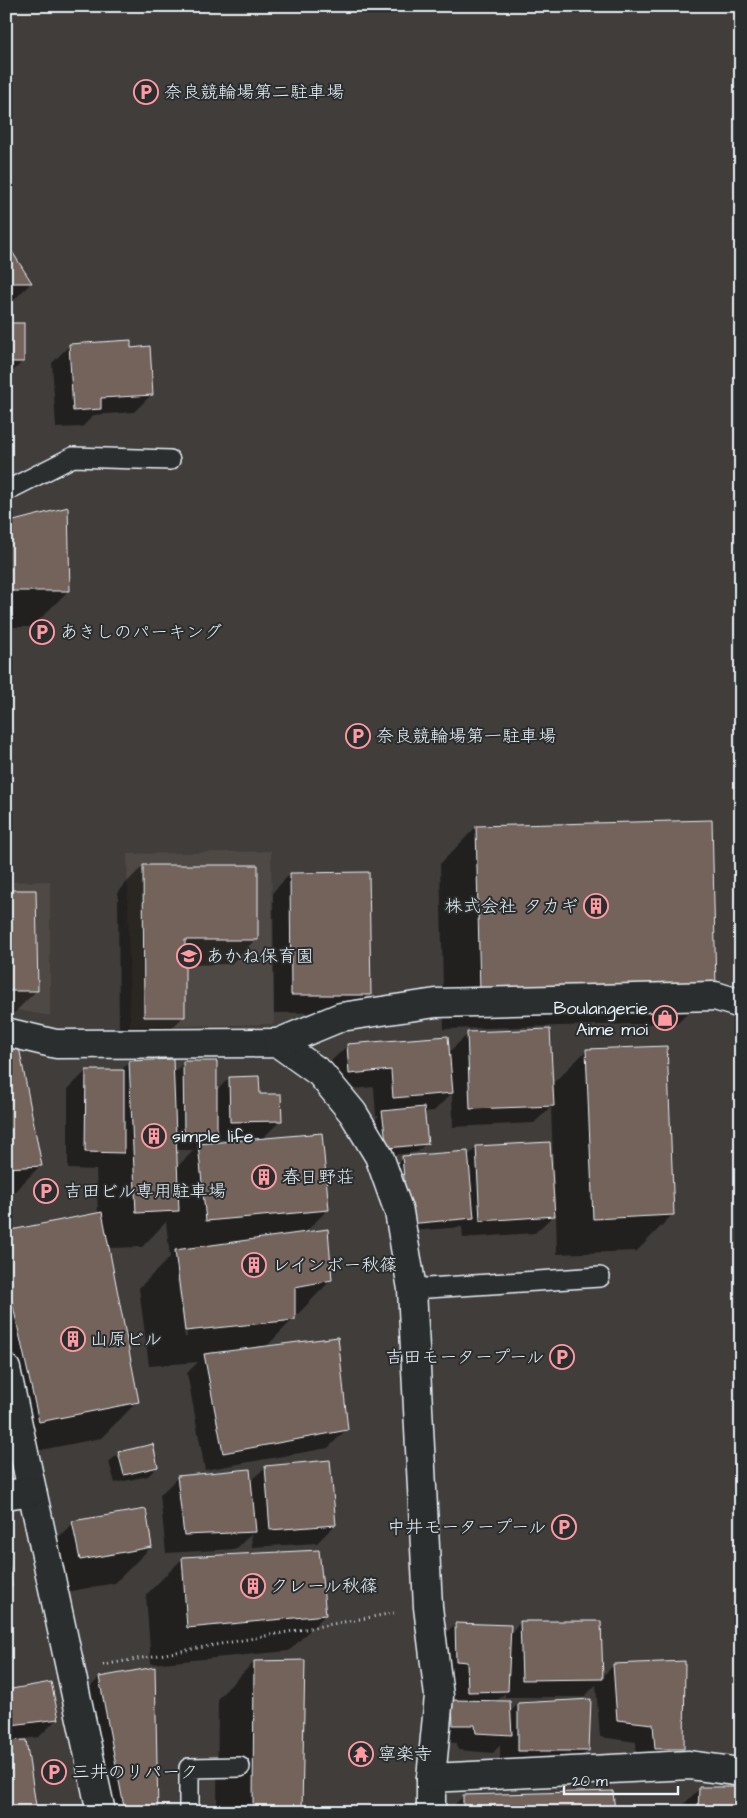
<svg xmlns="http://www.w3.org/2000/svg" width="747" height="1818" viewBox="0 0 747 1818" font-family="'Architects Daughter','Klee One',sans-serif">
<rect width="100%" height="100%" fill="#403d3b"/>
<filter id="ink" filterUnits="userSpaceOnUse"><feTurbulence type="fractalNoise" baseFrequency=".02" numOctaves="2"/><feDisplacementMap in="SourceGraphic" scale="10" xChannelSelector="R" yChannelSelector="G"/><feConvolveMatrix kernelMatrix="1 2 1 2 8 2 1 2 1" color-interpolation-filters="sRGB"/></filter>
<g filter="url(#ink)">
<g fill="#4f4844">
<polygon points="271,851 274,1024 130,1027 127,854"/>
<polygon points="50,881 50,1016 6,1008 6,882"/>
</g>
<g fill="#0007" fill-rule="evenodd">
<polygon points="6,245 31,283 13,301 6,301"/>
<polygon points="6,324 23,361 6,378"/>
<polygon points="70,345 130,349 152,394 134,412 94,415 82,427 56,428 52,363"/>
<polygon points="6,524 68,591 32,627 6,627"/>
<polygon points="476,827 714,987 678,1023 444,1029 440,864"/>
<polygon points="143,866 256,939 231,964 184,965 184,1016 159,1041 119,1041 118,891"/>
<polygon points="290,874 369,994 351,1012 274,1013 273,892"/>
<polygon points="6,892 37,990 12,1015 6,1015"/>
<polygon points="468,1034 551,1085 587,1050 673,1214 637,1251 557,1254 556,1213 535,1233 463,1238 462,1227 399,1232 394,1167 403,1158 467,1157 476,1148 553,1212 555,1212 551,1107 534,1123 453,1127 452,1093 434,1111 423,1112 426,1143 417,1152 378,1157 373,1121 379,1116 376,1116 374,1087 332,1091 329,1063 347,1046 448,1053"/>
<polygon points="6,1044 41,1165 6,1200"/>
<path d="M130,1062L172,1074L184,1063L215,1092L229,1078L259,1095L280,1121L261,1140L328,1209L304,1234L331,1280L266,1347L346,1430L328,1448L205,1470L187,1373L198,1362L149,1366L139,1288L170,1257L166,1222L142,1247L108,1248L137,1402L101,1438L6,1457V1232L98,1214L96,1170L68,1169V1089L86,1071H120ZM212,1136V1140L250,1139V1141L203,1145ZM176,1150H194L176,1168ZM177,1280H180L187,1337H185Z"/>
<polygon points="119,1453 157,1467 148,1476 115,1483 109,1462"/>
<polygon points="329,1461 335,1525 317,1543 252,1547 251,1534 236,1549 166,1553 160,1495 178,1477 250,1482 265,1467"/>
<polygon points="73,1523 151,1547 115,1583 44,1596 36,1559"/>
<polygon points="182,1559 325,1615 289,1651 151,1664 146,1595"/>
<polygon points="521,1622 602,1677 614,1665 682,1749 664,1767 637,1766 636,1742 600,1737 596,1685 584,1697 505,1697 505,1693 496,1702 509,1713 518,1704 588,1750 570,1768 500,1768 500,1745 493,1753 458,1750 457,1743 435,1742 437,1642 455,1624 510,1633"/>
<polygon points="254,1662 301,1809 299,1812 217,1812 218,1698"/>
<polygon points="99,1678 157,1812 89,1812 69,1708"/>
<polygon points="6,1691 57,1719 39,1737 15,1740 6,1812"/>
<polygon points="700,1788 741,1812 676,1812"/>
<polygon points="464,1796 614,1812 454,1812 454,1805"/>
</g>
<g fill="#73635a" stroke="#e8f1f8">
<polygon points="6,242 32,283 6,283"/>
<rect x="6" y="323" width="18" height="39"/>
<polygon points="131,340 131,348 150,346 153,395 101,398 101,409 73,411 69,344"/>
<polygon points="6,407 8,407 9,438 6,438"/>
<polygon points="68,507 70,591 6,591 6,523"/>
<polygon points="712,820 716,987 480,993 476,826"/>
<polygon points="143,865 258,865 258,940 185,940 185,1017 144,1017"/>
<polygon points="369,872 371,995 291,995 290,873"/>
<polygon points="6,890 36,890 38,991 6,991"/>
<polygon points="550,1029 554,1106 470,1109 467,1032"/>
<polygon points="448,1036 453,1093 393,1098 391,1070 349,1074 347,1044"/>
<polygon points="18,1042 42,1166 6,1168 6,1043"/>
<polygon points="667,1046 674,1215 593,1219 586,1049"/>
<polygon points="173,1059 179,1211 136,1213 129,1061"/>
<polygon points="183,1061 217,1061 217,1133 184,1133"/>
<polygon points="86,1070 124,1070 124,1153 85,1152"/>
<polygon points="259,1076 260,1094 281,1094 282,1121 230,1122 229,1077"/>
<polygon points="424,1107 428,1144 387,1148 382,1111"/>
<polygon points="322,1133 329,1210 206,1221 198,1144"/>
<polygon points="550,1142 555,1216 480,1221 476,1146"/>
<polygon points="468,1151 474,1218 408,1224 402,1156"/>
<polygon points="102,1212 139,1402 39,1422 6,1275 6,1231"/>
<polygon points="328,1229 332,1280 295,1287 295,1320 185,1331 175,1250"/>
<polygon points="338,1337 348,1430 223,1453 204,1354"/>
<polygon points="153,1444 158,1467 124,1475 118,1452"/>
<polygon points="330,1460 336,1525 270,1530 265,1466"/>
<polygon points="250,1469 256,1532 184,1535 177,1476"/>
<polygon points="146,1509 152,1547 80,1560 72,1521"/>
<polygon points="8,1550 12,1586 6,1587 6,1551"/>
<polygon points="319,1550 326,1615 187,1628 182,1557"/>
<polygon points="6,1620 9,1635 6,1636"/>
<polygon points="520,1621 601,1621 603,1679 522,1680"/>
<polygon points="455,1623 511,1625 508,1691 468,1692 467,1662 456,1661"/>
<polygon points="305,1660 302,1810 253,1807 254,1661"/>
<polygon points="685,1661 684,1749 655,1749 653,1724 617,1720 613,1664"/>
<polygon points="155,1667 158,1812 125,1812 99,1677"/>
<polygon points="51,1682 59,1719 11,1725 6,1705 6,1690"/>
<polygon points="591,1699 589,1751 518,1751 518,1703"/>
<polygon points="452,1700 510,1701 512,1735 476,1733 475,1725 453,1725"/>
<polygon points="26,1740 37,1812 6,1812 6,1741"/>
<polygon points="699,1787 741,1787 741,1812 698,1812"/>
<polygon points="613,1791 615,1812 463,1812 463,1795"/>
</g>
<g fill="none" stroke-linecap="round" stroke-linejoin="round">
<defs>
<g id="service">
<polyline points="6,491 73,457 170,460"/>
<polyline points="412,1289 600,1277"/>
<polyline points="189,1812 189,1768 240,1767"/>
</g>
<g id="minor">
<polyline points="6,1032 56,1044 278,1043 320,1073 353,1113 379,1156 399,1212 412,1289 428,1607 439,1696 431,1778 431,1812"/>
<polyline points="278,1043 341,1017 436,1003 715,996 741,1004"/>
<polyline points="6,1369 101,1812"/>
<polyline points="6,1495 32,1491"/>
<polyline points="431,1778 689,1765 741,1772"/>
</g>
</defs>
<use href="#service" stroke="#e8f1f8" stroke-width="22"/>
<use href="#minor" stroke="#e8f1f8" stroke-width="31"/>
<polyline stroke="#e8f1f8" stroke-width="3" stroke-dasharray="1 4" stroke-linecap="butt" points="103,1665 394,1613"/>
<use href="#service" stroke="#2a2d2e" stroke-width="19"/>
<use href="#minor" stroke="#2a2d2e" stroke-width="28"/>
</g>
</g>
<defs>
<symbol id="parking-ring" viewBox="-11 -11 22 22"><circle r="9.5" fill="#2a2d2e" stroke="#ff9aa2" stroke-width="1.5"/><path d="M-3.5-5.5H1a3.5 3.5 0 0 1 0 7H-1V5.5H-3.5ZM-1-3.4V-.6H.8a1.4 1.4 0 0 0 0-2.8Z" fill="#ff9aa2"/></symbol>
<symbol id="building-ring" viewBox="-11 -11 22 22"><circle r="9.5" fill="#2a2d2e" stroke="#ff9aa2" stroke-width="1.5"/><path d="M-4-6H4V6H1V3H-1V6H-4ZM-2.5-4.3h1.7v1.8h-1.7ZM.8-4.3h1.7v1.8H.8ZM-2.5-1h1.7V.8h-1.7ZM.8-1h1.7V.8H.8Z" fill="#ff9aa2"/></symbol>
<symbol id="school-ring" viewBox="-11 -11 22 22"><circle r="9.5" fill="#2a2d2e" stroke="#ff9aa2" stroke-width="1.5"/><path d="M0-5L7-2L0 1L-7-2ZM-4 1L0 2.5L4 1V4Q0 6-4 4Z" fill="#ff9aa2"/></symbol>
<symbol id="shop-ring" viewBox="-11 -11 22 22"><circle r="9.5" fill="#2a2d2e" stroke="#ff9aa2" stroke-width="1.5"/><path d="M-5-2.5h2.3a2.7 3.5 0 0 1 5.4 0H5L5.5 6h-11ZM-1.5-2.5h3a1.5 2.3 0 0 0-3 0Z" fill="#ff9aa2"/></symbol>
<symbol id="temple-ring" viewBox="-11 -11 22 22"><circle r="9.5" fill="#2a2d2e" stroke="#ff9aa2" stroke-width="1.5"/><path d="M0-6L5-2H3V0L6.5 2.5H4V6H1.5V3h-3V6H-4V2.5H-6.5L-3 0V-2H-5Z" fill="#ff9aa2"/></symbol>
</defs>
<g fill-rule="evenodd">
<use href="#parking-ring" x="132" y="78" width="28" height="28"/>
<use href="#parking-ring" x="28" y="618" width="28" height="28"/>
<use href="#parking-ring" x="344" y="722" width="28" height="28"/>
<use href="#building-ring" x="582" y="892" width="28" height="28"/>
<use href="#school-ring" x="175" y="942" width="28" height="28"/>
<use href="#shop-ring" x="651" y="1004" width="28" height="28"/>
<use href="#building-ring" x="140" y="1122" width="28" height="28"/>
<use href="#building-ring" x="250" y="1163" width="28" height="28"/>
<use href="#parking-ring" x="32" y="1177" width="28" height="28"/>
<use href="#building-ring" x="240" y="1251" width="28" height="28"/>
<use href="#building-ring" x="59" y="1325" width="28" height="28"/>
<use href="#parking-ring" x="548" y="1343" width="28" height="28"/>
<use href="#parking-ring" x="550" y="1513" width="28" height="28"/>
<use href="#building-ring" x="239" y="1572" width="28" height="28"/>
<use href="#temple-ring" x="347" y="1740" width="28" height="28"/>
<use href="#parking-ring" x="40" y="1758" width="28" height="28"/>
</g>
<g text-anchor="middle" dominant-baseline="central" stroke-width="4" stroke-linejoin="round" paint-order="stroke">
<g font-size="18" fill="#e8f1f8" stroke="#2a2d2e" text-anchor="start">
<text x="164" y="92">奈良競輪場第二駐車場</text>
<text x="60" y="632">あきしのパーキング</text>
<text x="376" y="736">奈良競輪場第一駐車場</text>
<text x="578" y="906" text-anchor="end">株式会社 タカギ</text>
<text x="206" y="956">あかね保育園</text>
<text x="648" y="1008" text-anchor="end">Boulangerie<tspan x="648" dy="21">Aime moi</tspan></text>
<text x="172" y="1136">simple life</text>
<text x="282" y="1177">春日野荘</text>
<text x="64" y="1191">吉田ビル専用駐車場</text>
<text x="272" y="1265">レインボー秋篠</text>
<text x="90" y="1339">山原ビル</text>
<text x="544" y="1357" text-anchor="end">吉田モータープール</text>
<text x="546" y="1527" text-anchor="end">中井モータープール</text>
<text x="270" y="1586">クレール秋篠</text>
<text x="378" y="1754">寧楽寺</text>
<text x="72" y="1772">三井のリパーク</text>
</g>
</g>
<rect width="747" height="1818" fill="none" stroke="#2a2d2e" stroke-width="25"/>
<rect x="12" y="12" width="722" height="1793" fill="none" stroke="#e8f1f8" stroke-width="2" filter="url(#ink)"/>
<path d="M564 1786v8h114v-8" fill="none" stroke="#e8f1f8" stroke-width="2.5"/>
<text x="572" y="1786" font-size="15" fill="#e8f1f8" stroke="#2a2d2e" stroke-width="4" paint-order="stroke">20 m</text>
</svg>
